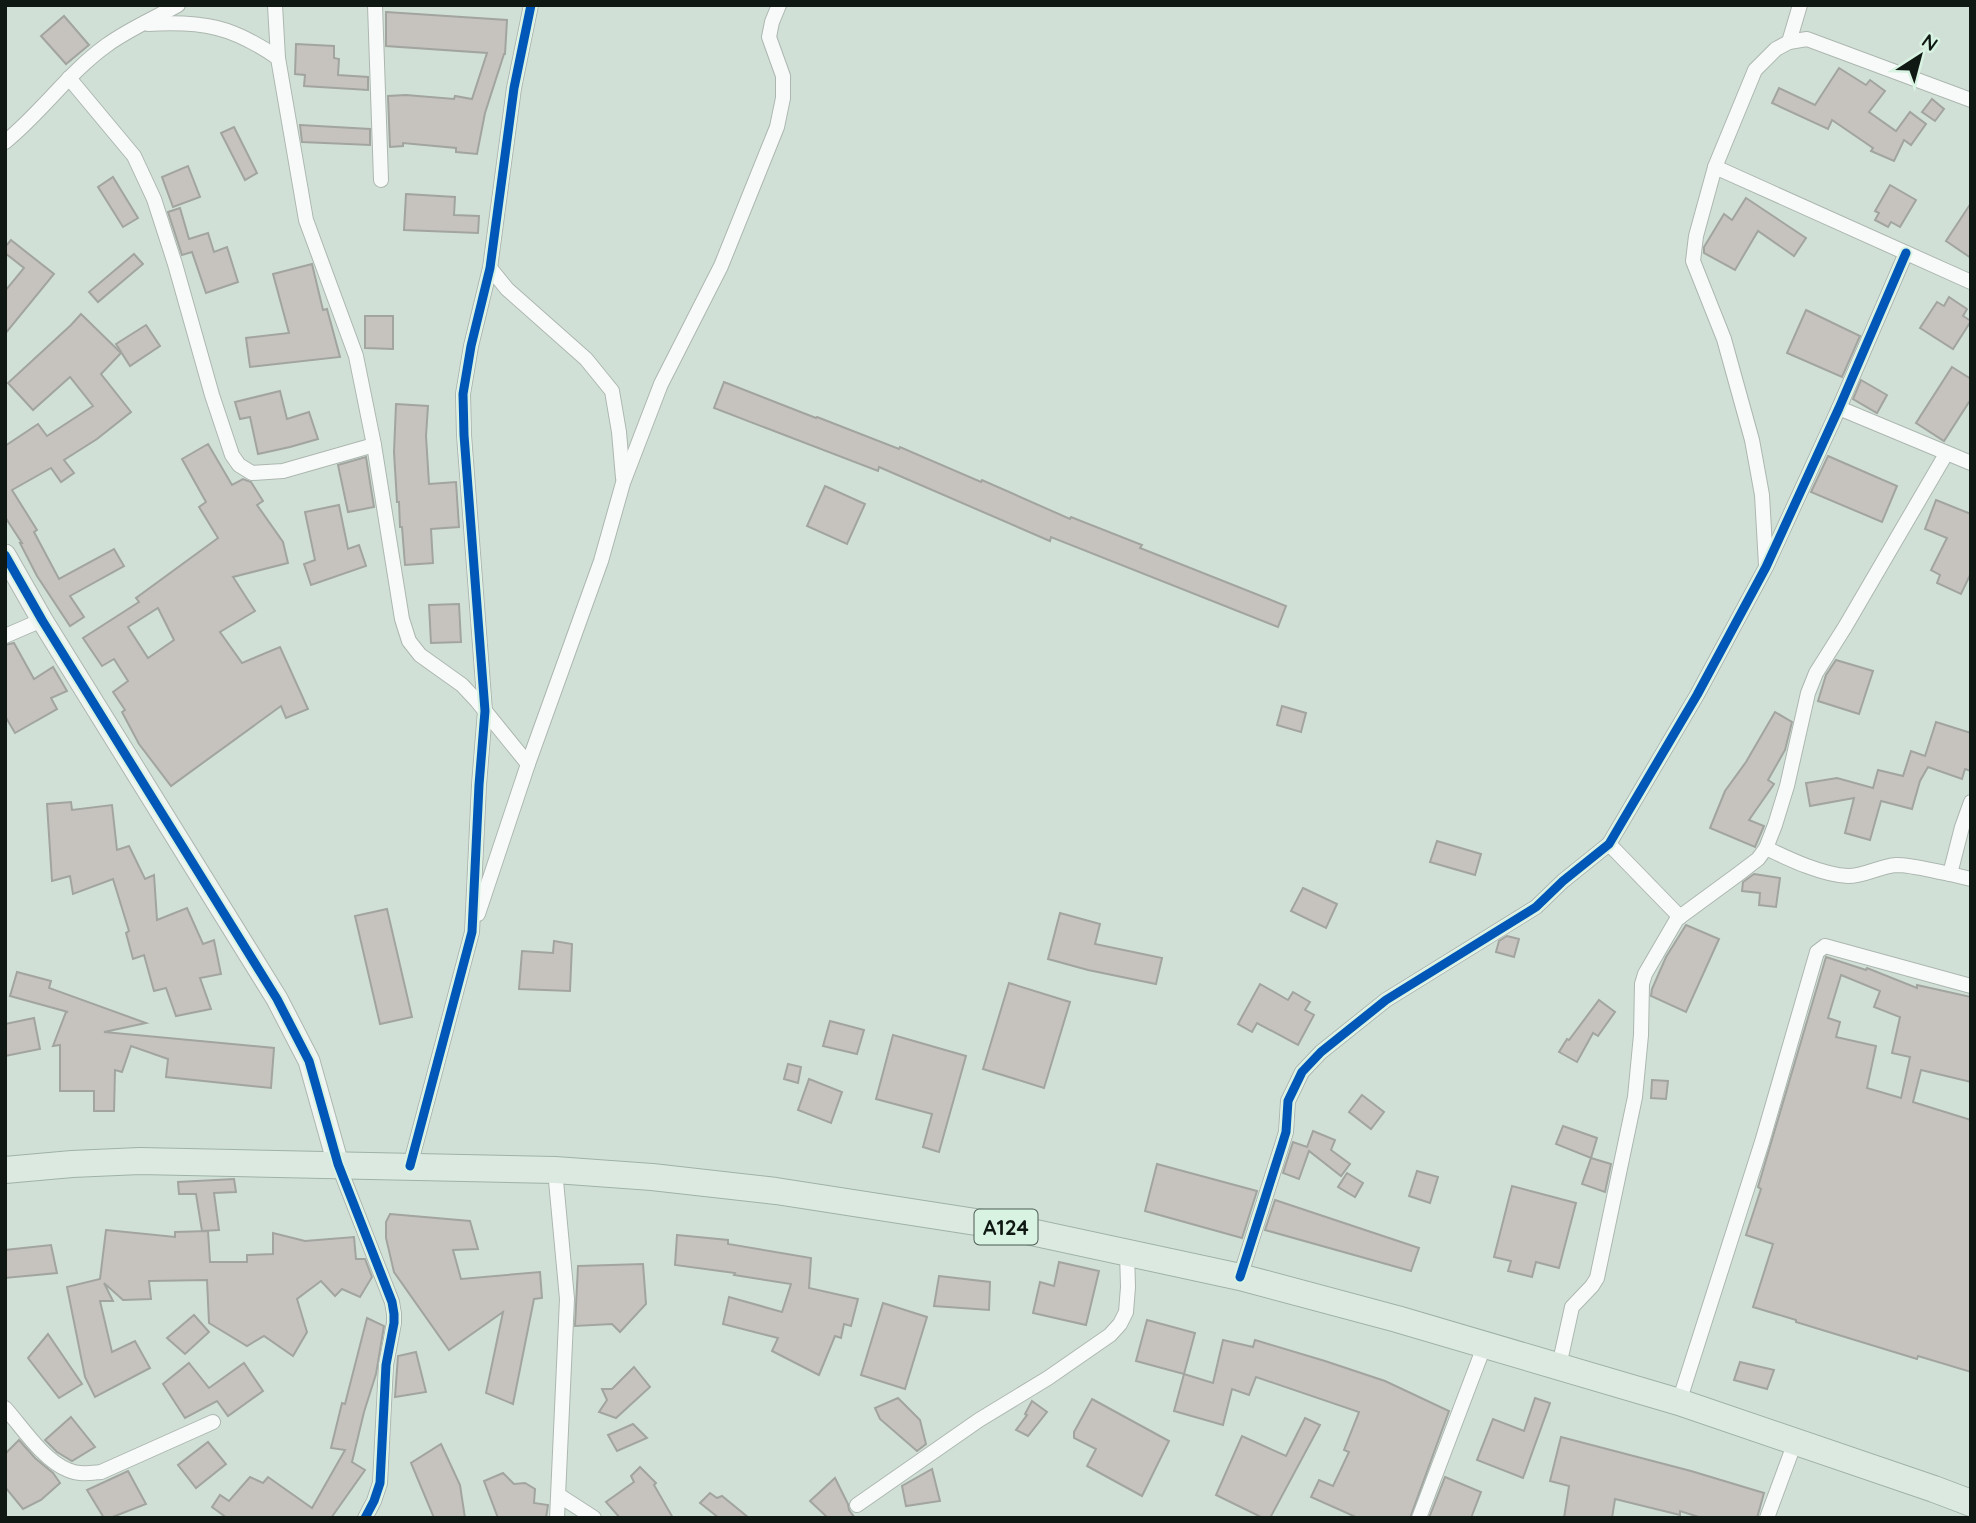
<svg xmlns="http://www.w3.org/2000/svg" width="1976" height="1523" viewBox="0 0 1976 1523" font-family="Quicksand,sans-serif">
<rect width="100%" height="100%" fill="#d1e0d6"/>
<g fill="#c6c3bf" stroke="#a2a4a0" stroke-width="2" fill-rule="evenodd">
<polygon points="386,12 507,20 505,54 504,54 485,113 477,154 456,152 456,148 403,143 403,146 390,147 388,96 406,95 454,99 455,96 472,99 487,53 386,46"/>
<polygon points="64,16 89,45 66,64 41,36"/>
<polygon points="296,44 334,46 334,58 339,59 338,75 368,77 368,90 304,86 305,75 295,74"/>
<polygon points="1839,68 1866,85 1870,80 1885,91 1869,112 1896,131 1910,112 1926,124 1911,145 1904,140 1894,161 1871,151 1873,148 1832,120 1828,129 1772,103 1779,88 1815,105"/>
<polygon points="1932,99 1944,109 1935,121 1922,112"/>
<polygon points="300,125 370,129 370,145 302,142"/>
<polygon points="234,127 257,173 245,180 221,133"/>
<polygon points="188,166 200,197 173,207 162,177"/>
<polygon points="113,177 138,218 123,227 98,187"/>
<polygon points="1890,185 1916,200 1900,227 1891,222 1888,227 1875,220 1879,213 1875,211"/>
<polygon points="406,194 455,197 454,215 479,216 478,233 404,230"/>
<polygon points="1746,198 1806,238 1794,256 1758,231 1735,270 1704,253 1704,247 1724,214 1732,220"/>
<polygon points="1971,203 1971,258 1946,241"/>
<polygon points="180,208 189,239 208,233 214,252 227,247 238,282 206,293 192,252 182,255 168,212"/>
<polygon points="11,240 54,274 5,334 5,291 24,268 5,253 5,247"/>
<polygon points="134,254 143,264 98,302 89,292"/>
<polygon points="312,264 323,310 327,309 340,357 250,367 246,338 289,333 273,274"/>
<polygon points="1949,297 1967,309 1963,316 1971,321 1953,349 1920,328 1937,302 1944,306"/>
<polygon points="1806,310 1860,336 1842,377 1787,353"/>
<polygon points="81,314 121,353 101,374 131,412 97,439 64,460 74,473 61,482 51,468 12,490 37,530 34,532 59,579 114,549 124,566 70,596 84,617 70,626 37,576 20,543 22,543 5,517 5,446 38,424 47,436 93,406 70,377 33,410 8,383 71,325"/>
<polygon points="365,316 393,316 393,349 365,348"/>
<polygon points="146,325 160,346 130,366 116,344"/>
<polygon points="1952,367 1971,379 1971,399 1944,441 1916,423"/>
<polygon points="1861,380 1887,395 1877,413 1853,399"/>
<polygon points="724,382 816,418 817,417 899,449 900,447 981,482 982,480 1070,519 1071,517 1142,545 1140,548 1286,606 1278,627 1051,537 1050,541 879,467 878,471 714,408"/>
<polygon points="280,391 287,419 309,412 318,439 290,447 258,454 250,417 240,419 235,402"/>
<polygon points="396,404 428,406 426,436 429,484 456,482 459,527 431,529 433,563 405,565 402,527 400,527 399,502 397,502 394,452"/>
<path d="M208,444L232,485L243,479L251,482L263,501L257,505L283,542L288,563L233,577L255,611L220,632L242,663L280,647L308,709L286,718L281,706L171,786L139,744L122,712L125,710L113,692L128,681L114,659L102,666L83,638L139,602L136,598L218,538L199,507L206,502L182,459ZM158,608L174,640L148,658L128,627Z"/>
<polygon points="1828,456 1897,486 1882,522 1811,492"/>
<polygon points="366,457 374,507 348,512 338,465"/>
<polygon points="825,486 865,504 847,544 807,526"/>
<polygon points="1936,500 1971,514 1971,573 1961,594 1937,583 1940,575 1931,570 1947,538 1925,529"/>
<polygon points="339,505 348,549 359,545 366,566 311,585 304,564 315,560 305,512"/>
<polygon points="459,604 461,642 431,643 429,605"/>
<polygon points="14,643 34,679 53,667 67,691 51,698 57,709 15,733 5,716 5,645"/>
<polygon points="1836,660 1873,671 1859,714 1818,701 1826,675"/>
<polygon points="1282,706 1306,713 1301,732 1277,725"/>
<polygon points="1775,712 1792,722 1785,750 1768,780 1774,784 1749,820 1764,826 1755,847 1710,828 1725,791 1746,762"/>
<polygon points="1936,722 1971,733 1971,771 1965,769 1962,779 1928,767 1920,781 1912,809 1881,801 1870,840 1845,833 1854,798 1810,806 1806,783 1837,778 1873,788 1878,770 1903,776 1911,751 1925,756"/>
<polygon points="71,802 72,810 112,805 117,850 129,846 145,879 154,875 157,920 187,908 203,944 214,940 221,974 200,978 211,1009 176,1016 166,988 154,991 144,955 133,959 126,933 129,931 113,879 73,894 70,876 52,881 47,804"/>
<polygon points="1437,841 1481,854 1475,875 1430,862"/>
<polygon points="1754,874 1780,878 1776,907 1759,905 1760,893 1742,891 1743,882"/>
<polygon points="1303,888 1337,904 1326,928 1291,911"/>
<polygon points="387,909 412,1017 380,1024 355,916"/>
<polygon points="1060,913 1100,924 1095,944 1162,958 1156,984 1088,970 1048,959"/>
<polygon points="1686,925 1719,939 1686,1012 1651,996 1652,989 1666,957"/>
<polygon points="1507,936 1519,939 1514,957 1496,952 1499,941"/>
<polygon points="554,941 572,944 570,991 519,989 522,951 553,953"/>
<path d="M1826,957L1866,970L1867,968L1917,988V985L1971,997V1082L1921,1070L1913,1102L1971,1120V1372L1918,1356L1917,1359L1796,1322V1320L1753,1307L1773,1244L1746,1235L1761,1189L1758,1187ZM1841,975L1880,991L1874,1007L1900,1017L1892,1053L1910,1057L1901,1098L1867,1088L1876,1046L1836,1037L1840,1022L1828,1018Z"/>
<polygon points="17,972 51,981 49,988 146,1023 104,1032 274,1048 271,1088 166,1077 168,1059 131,1046 122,1072 115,1070 114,1111 94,1111 94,1091 60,1091 60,1045 53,1046 66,1012 68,1012 10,996"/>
<polygon points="1009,983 1070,1002 1044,1088 983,1069"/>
<polygon points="1260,984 1288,1000 1293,992 1310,1002 1305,1010 1314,1015 1298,1045 1257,1023 1252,1032 1238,1024"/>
<polygon points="1599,1000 1615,1012 1598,1036 1593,1033 1577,1062 1559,1052 1567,1039 1569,1040"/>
<polygon points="34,1018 40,1049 5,1056 5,1024"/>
<polygon points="830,1021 864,1030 857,1054 823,1046"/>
<polygon points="893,1035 966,1056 939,1152 923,1147 932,1114 876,1099"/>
<polygon points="788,1064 801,1067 798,1083 784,1079"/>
<polygon points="809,1079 842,1092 831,1123 798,1110"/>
<polygon points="1652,1080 1668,1081 1666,1099 1651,1098"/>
<polygon points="1362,1095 1384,1112 1371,1129 1349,1112"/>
<polygon points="1563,1126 1597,1138 1591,1158 1556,1144"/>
<polygon points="1313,1131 1335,1140 1331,1150 1350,1164 1341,1176 1309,1151 1299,1179 1283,1173 1293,1142 1307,1147"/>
<polygon points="1591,1158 1611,1164 1605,1192 1582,1184"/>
<polygon points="1157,1164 1257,1191 1242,1238 1145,1211"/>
<polygon points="1417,1171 1438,1177 1430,1203 1409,1196"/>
<polygon points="1347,1173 1363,1183 1355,1197 1338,1187"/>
<polygon points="234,1179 236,1192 214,1193 219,1230 202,1231 196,1194 179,1194 178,1182"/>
<polygon points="1512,1186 1576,1203 1559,1268 1536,1262 1532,1277 1508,1271 1511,1261 1494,1257"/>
<polygon points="1275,1200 1419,1248 1411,1271 1265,1230"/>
<polygon points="390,1214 470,1221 478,1249 453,1250 461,1279 540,1272 542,1298 534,1299 513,1404 486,1393 503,1312 449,1350 394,1272 386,1238 386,1222"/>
<polygon points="106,1230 175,1237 175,1232 208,1231 210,1262 247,1262 247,1255 273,1254 273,1233 305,1241 354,1237 356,1259 365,1259 372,1277 360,1297 342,1289 335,1296 321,1281 297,1299 307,1332 293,1356 264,1336 247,1346 209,1323 207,1280 149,1281 151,1299 123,1300 104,1283 113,1301 100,1301 112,1352 135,1341 150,1368 95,1397 85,1377 67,1287 100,1279"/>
<polygon points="677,1235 728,1240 728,1244 811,1258 809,1288 858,1299 851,1326 844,1324 841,1338 835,1336 819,1375 772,1351 778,1338 723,1324 729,1297 782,1312 791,1284 734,1275 735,1273 675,1265"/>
<polygon points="51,1245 57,1273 5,1278 5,1250"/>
<polygon points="1059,1262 1099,1271 1086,1325 1033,1313 1040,1282 1054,1286"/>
<polygon points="643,1264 646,1304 620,1332 612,1324 575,1326 578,1266"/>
<polygon points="939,1276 990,1282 989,1310 934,1306"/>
<polygon points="883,1303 927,1317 905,1389 861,1375"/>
<polygon points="194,1315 209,1332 185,1354 167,1338"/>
<polygon points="367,1318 384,1326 376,1374 364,1412 352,1462 365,1470 331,1518 227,1518 212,1507 220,1495 229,1501 250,1477 263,1483 268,1477 312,1508 345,1450 331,1448 342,1403 345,1404"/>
<polygon points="1147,1320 1195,1333 1184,1374 1136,1361"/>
<polygon points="48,1334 82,1384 59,1398 28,1358"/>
<polygon points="1223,1340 1253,1347 1255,1340 1325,1361 1385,1381 1449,1411 1410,1518 1358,1518 1311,1497 1319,1480 1333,1486 1349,1452 1344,1450 1359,1412 1256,1377 1249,1395 1232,1389 1223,1425 1174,1411 1184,1374 1213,1383"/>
<polygon points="416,1352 426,1392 395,1397 398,1356"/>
<polygon points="1740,1362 1774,1370 1767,1389 1734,1380"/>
<polygon points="189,1363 209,1388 244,1363 263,1391 228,1416 217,1401 185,1418 163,1384"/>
<polygon points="634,1367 650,1387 616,1418 599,1412 607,1400 602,1389 612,1389"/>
<polygon points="898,1398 920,1420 926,1444 917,1451 880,1419 875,1408"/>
<polygon points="1535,1398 1550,1403 1523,1478 1477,1460 1493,1419 1524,1431"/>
<polygon points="1092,1399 1169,1441 1142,1496 1087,1466 1096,1449 1074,1438 1074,1432"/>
<polygon points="1032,1401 1047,1412 1028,1436 1016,1430 1027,1415 1025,1414"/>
<polygon points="71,1417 95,1447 72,1461 57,1452 45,1440"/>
<polygon points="1305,1418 1320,1425 1270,1518 1263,1518 1216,1495 1242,1436 1286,1456"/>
<polygon points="633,1424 647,1438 617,1451 608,1435"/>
<polygon points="1561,1437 1691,1471 1764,1493 1757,1518 1702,1518 1680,1511 1680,1515 1615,1499 1612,1518 1564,1518 1569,1486 1550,1481"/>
<polygon points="19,1440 35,1458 53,1473 60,1483 41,1500 23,1509 5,1487 5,1454"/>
<polygon points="208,1442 226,1464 196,1488 178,1465"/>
<polygon points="441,1444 460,1485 465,1518 434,1518 411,1463"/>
<polygon points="640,1467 656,1483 654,1485 673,1518 620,1518 606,1502 634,1482 631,1476"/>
<polygon points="932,1469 940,1501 906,1506 902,1486"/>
<polygon points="128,1471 146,1504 110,1518 104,1518 87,1490"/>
<polygon points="503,1473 514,1484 525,1483 535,1489 534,1503 548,1505 546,1518 498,1518 484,1481"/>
<polygon points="1445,1477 1481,1492 1471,1518 1429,1518"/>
<polygon points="835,1478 848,1504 849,1510 855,1518 828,1518 810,1501"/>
<polygon points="710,1493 717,1498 722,1496 749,1518 719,1518 700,1503"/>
</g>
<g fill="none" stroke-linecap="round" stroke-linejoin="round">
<defs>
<g id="street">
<polyline points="275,5 278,58 306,220 356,356 374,445 402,619 409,641 420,655 462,685 477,701 528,764"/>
<polyline points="375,5 381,180"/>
<path d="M148,24C203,21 232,26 278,58"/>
<polyline points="1789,42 1800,5"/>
<polyline points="69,78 134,156 154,199 175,264 212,395 232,455 239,465 252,473 283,471 374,445"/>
<path d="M5,142C42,112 69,72 107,45C129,29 155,18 178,5"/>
<polyline points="1715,167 1971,282"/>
<polyline points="490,268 507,289 586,359 612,391 619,432 623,478"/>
<polyline points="1839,408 1971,463"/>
<polyline points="1766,565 1762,495 1752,440 1724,339 1693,261 1696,236 1715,167 1755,70 1776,49 1789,42 1807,39 1971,100"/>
<polyline points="5,636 42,620"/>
<polyline points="1971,802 1962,827 1950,874 1971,879"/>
<polyline points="1609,844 1680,917"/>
<path d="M1766,848C1789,859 1822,875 1848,876C1865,876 1880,866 1896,865C1913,865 1933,871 1950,874"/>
<polyline points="478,914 528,764 601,561 623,483 661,384 721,266 777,127 783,98 783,76 769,37 772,22 779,5"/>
<polyline points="338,1164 392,1302 394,1314 394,1323 386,1365 380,1483 374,1501 365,1518"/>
<polyline points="410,1166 472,932 479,785 485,711 464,435 463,394 471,346 490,268 514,88 531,5"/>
<polyline points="555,1170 567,1299 557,1518"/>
<polyline points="1240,1277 1282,1145 1286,1132 1288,1101 1302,1072 1321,1052 1386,1000 1536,907 1563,881 1609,844 1697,695 1766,567 1839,408 1906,253"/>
<polyline points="1559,1366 1572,1307 1592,1286 1597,1278 1635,1097 1641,1035 1642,984 1645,974 1677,919 1737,875 1758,859 1766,848 1775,825 1787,786 1808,693 1816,673 1845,627 1946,454"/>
<polyline points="1679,1402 1762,1142 1817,952 1825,946 1971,986"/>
<path d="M5,1408C22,1427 44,1461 68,1470C79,1475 90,1473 101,1472L213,1422"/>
<polyline points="560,1496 594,1518"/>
<polyline points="857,1505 979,1420 1048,1378 1110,1335 1120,1324 1126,1312 1128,1287 1127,1252"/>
<polyline points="1419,1518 1485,1344"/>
<polyline points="1767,1518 1795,1442"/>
</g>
<polyline id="secondary" points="5,555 42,620 277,999 309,1061 338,1164"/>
<polyline id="highway" points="5,1170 72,1164 140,1161 555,1170 652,1177 776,1191 1008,1227 1240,1277 1397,1319 1679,1402 1934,1489 1971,1503"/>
</defs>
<use href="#street" stroke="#acb7b0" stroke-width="16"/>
<use href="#secondary" stroke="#acb7b0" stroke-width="23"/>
<use href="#highway" stroke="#9fb2a7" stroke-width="28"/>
<use href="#street" stroke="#f8faf9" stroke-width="14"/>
<use href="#secondary" stroke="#f0f5f2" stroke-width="21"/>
<use href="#highway" stroke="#dce9e1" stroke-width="26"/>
<defs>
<g id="cycleway">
<polyline points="5,555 42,620 277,999 309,1061 338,1164 392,1302 394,1314 394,1323 386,1365 380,1483 374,1501 365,1518"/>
<polyline points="410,1166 472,932 479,785 485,711 464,435 463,394 471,346 490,268 514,88 531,5"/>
<polyline points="1240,1277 1282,1145 1286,1132 1288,1101 1302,1072 1321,1052 1386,1000 1536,907 1563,881 1609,844 1697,695 1766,567 1839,408 1906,253"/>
</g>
</defs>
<use href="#cycleway" stroke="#d8f3e2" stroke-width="13"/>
<use href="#cycleway" stroke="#0057b8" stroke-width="9"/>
</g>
<g text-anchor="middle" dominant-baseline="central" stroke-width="6" stroke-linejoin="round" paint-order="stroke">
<rect fill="#d8f3e2" stroke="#4b5a51" stroke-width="2" x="974.5" y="1209.5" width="63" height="35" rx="5"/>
<g font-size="21" font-weight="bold" fill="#0f1813">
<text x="1006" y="1227">A124</text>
</g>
</g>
<rect width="1976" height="1523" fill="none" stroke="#0f1813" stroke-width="14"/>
<g transform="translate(1920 56) rotate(36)" stroke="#d8f3e2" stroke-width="5" paint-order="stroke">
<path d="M0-5L12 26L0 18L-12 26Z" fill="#0f1813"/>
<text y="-10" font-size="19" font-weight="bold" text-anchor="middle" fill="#0f1813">N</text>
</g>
</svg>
